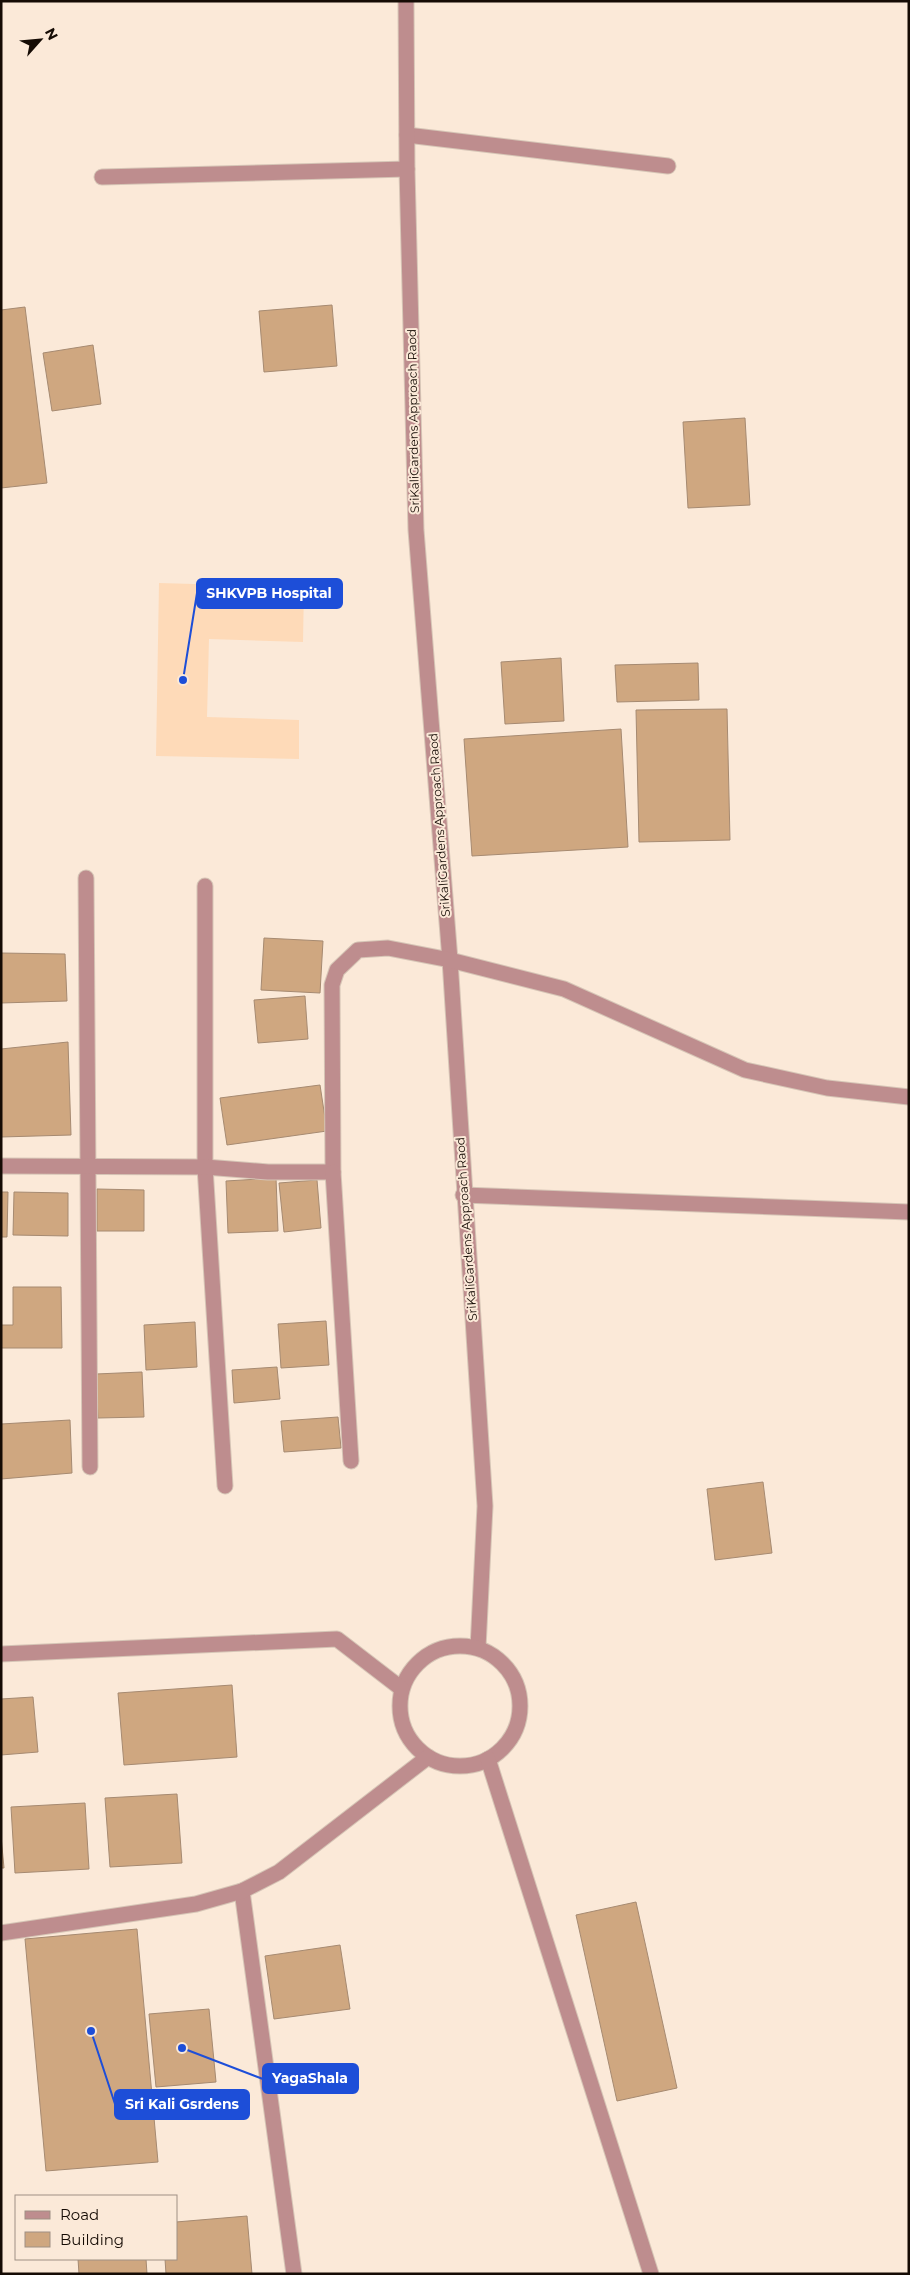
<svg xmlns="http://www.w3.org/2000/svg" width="910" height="2275" viewBox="0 0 910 2275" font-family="Montserrat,sans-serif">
<rect width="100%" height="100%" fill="#fbe9d8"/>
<polygon fill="#fedab8" points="159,583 304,587 303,642 209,639 207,717 299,720 299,759 156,756"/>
<g fill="#cfa780" stroke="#a68a71">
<polygon points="332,305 337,366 264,372 259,311"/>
<polygon points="25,307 47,483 1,488 1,310"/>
<polygon points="93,345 101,404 52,411 43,353"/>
<polygon points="745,418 750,505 688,508 683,422"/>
<polygon points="561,658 564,721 505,724 501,662"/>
<polygon points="698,663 699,700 617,702 615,665"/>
<polygon points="727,709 730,840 639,842 636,710"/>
<polygon points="621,729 628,847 472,856 464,739"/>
<polygon points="264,938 323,941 320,993 261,990"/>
<polygon points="1,953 65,954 67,1001 1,1003"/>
<polygon points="305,996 308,1039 258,1043 254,1000"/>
<polygon points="68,1042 71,1135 1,1137 1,1049"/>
<polygon points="320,1085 327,1131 227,1145 220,1098"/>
<polygon points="276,1178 278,1231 228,1233 226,1181"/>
<polygon points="317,1180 321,1228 284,1232 279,1183"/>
<polygon points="97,1189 144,1190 144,1231 97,1231"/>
<polygon points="1,1192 8,1192 7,1237 1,1237"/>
<polygon points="14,1192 68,1193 68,1236 13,1235"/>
<polygon points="13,1287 61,1287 62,1348 1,1348 1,1325 13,1325"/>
<polygon points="326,1321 329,1365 281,1368 278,1324"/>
<polygon points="195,1322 197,1367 146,1370 144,1325"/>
<polygon points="277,1367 280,1399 234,1403 232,1370"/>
<polygon points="142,1372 144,1417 98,1418 96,1374"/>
<polygon points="338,1417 341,1448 284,1452 281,1421"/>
<polygon points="70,1420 72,1473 1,1479 1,1424"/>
<polygon points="763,1482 772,1553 715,1560 707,1489"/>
<polygon points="232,1685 237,1757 124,1765 118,1693"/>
<polygon points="33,1697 38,1752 1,1755 1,1699"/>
<polygon points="177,1794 182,1863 110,1867 105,1798"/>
<polygon points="85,1803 89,1869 15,1873 11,1807"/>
<polygon points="1,1836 4,1868 1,1868"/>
<polygon points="636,1902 677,2088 617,2101 576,1915"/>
<polygon points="137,1929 158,2162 46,2171 25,1939"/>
<polygon points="340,1945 350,2009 274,2019 265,1956"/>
<polygon points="209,2009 216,2082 156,2087 149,2014"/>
<polygon points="247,2216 252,2274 166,2274 165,2259 176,2259 176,2222"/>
<polygon points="78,2259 146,2259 147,2274 79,2274"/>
</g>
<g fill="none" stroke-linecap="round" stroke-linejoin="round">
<defs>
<g id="lane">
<polyline points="407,135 668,166"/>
<polyline points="102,177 407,169"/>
<polyline points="463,1195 909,1212"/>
</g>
<g id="street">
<polyline points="406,1 407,169 416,530 450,960 485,1506 478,1648"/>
<polyline points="86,878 90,1467"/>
<polyline points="205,886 205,1167 225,1486"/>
<polyline points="1,1166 205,1167 268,1172 333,1172 332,985 337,970 358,950 388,948 450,960 564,989 745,1070 827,1088 909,1097"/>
<polyline points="333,1172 351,1461"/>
<circle cx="460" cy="1706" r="60"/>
<polyline points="1,1654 337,1639 402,1689"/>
<polyline points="488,1759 651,2274"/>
<polyline points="242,1891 294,2274"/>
<polyline points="1,1933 196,1904 242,1891 279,1872 428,1757"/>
</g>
</defs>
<use href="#lane" stroke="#d6c5b6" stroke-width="17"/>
<use href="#street" stroke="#d6c5b6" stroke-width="17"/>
<use href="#lane" stroke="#be8d8e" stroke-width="15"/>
<use href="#street" stroke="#be8d8e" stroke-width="15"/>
</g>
<g text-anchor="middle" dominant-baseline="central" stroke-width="4" stroke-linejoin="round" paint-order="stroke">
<g font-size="12" fill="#150b04" stroke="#fbe9d8">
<text transform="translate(413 421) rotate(-91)">SriKaliGardens Approach Raod</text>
<text transform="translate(439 825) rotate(-94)">SriKaliGardens Approach Raod</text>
<text transform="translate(466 1229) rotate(-94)">SriKaliGardens Approach Raod</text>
</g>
</g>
<path fill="none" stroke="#1d4ed8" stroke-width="2" d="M183 680L197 593M182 2048L263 2079M91 2031L115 2104"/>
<g fill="#1d4ed8" stroke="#fbe9d8" stroke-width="2">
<circle cx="183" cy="680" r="5"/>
<circle cx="182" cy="2048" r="5"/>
<circle cx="91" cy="2031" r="5"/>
</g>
<g fill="#1d4ed8" stroke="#1d4ed8" stroke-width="2">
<rect x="197" y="579" width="145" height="29" rx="5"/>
<rect x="263" y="2064" width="95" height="29" rx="5"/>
<rect x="115" y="2090" width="134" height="29" rx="5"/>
</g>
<g font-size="14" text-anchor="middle" font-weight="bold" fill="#fff">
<text x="269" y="598">SHKVPB Hospital</text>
<text x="310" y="2083">YagaShala</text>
<text x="182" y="2109">Sri Kali Gsrdens</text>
</g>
<rect width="910" height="2275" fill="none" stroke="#150b04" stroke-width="5"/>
<rect x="15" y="2195" width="162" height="65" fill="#fbe9d8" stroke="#9f9083"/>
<rect x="25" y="2211" width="25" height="8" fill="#be8d8e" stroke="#9f9083"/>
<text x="60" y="2220" font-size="15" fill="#150b04">Road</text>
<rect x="25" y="2232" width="25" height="15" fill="#cfa780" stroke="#9f9083"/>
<text x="60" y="2245" font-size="15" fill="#150b04">Building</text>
<g transform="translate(40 40) rotate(63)" stroke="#fbe9d8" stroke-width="4" paint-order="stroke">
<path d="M0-4L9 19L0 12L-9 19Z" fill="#150b04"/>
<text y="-8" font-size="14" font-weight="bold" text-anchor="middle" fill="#150b04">N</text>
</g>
</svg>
